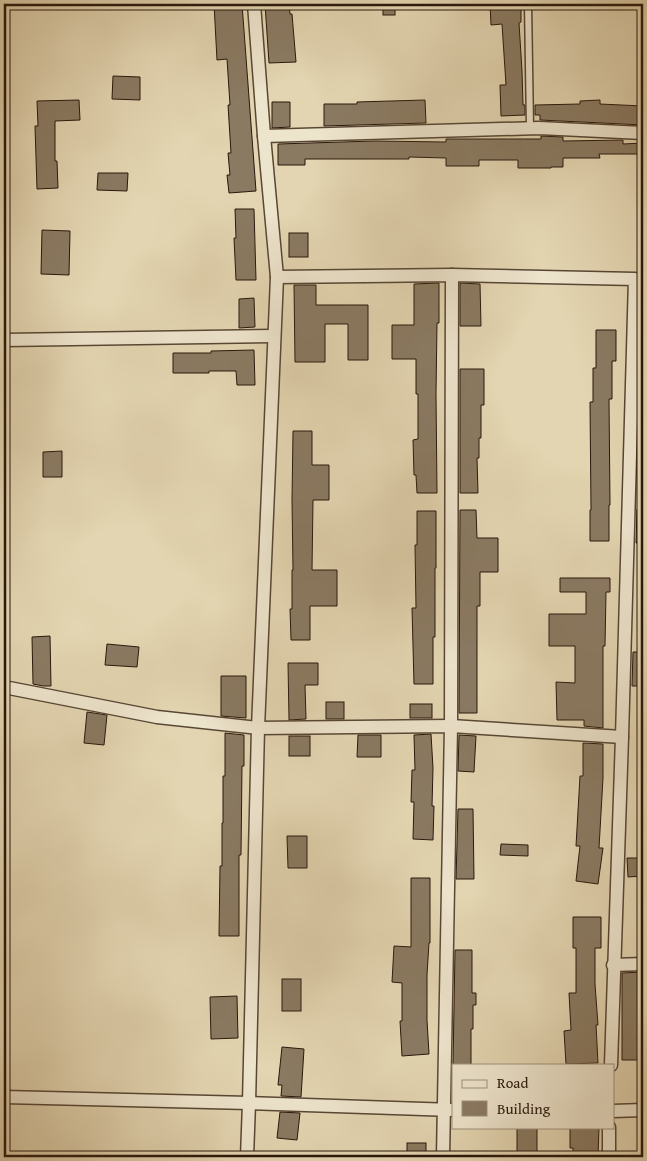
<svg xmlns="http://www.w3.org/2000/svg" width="647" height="1161" viewBox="0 0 647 1161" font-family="'Gentium Book Plus',serif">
<rect width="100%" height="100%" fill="#e3d5b1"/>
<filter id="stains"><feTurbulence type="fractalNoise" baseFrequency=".004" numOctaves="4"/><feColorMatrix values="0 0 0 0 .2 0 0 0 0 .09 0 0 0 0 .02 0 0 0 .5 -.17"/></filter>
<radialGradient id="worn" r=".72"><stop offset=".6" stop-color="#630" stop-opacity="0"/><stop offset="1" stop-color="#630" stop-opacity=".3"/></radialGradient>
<g fill="#8a7a62" stroke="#29180c">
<polygon points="214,4 242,4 256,191 229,193 227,175 230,175 228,153 231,153 228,105 230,105 227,59 217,60"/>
<polygon points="265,4 289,4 290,14 292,14 296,62 269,63"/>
<rect x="383" y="4" width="12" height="11"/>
<polygon points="490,4 521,4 521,22 519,23 522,71 523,105 525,105 525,115 501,116 500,85 506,85 502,24 491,25"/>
<polygon points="113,76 140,77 140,100 112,99"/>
<polygon points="79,100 80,120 55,121 55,161 57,161 58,188 37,189 35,126 38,126 37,101"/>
<polygon points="425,100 426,123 324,126 324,104 357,104 357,102"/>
<polygon points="600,100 600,104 643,106 643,125 540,120 540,115 535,115 535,105 580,104 580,101"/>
<polygon points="272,102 290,102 290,127 272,128"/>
<polygon points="541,136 563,137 563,141 623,140 623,144 643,143 643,154 599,154 600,158 563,158 563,167 551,167 551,168 518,168 518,160 479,160 479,166 446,166 446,158 409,157 409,159 305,159 305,165 278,165 278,144 375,141 446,142 446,139 541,139"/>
<polygon points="98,173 128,173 127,191 97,190"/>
<polygon points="235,209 254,209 256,280 236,280 234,238 236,238"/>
<polygon points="42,230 70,231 69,275 41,274"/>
<rect x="289" y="233" width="19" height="24"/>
<polygon points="439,283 439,323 437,323 436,394 437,493 417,493 416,475 414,475 413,440 418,439 418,394 416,394 416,359 392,359 392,325 414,325 414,284"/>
<polygon points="460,283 480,284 481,326 460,326"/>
<polygon points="294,285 316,285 316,305 368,305 368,360 348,360 348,324 325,324 325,362 295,362"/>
<polygon points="254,298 255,327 239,328 239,299"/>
<polygon points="596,330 616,330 616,361 612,361 612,399 609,399 610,505 609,505 609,541 590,541 590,510 591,510 590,402 593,402 593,368 596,368"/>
<polygon points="254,350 255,385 237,385 236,371 209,371 209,373 173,373 173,353 211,353 211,351"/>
<polygon points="460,369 484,369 484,405 481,405 481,438 479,438 479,458 477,458 478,493 460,493"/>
<polygon points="293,431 312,431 312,465 329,465 329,500 313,500 312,570 337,570 337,606 310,606 310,640 291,640 290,609 292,609 292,570 293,570 292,500"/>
<polygon points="62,451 62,477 43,477 43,452"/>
<polygon points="637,509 643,509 643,543 636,543"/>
<polygon points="460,510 476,510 477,538 498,538 498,572 480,572 480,606 477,606 477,713 459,713"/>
<polygon points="417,511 436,511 436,568 435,568 435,637 433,637 433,684 414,684 412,608 416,608 415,545 417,545"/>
<polygon points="560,578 610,578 610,592 606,592 605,646 603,646 603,728 584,726 584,720 557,720 556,682 575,683 575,646 549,646 549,614 586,614 586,592 560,592"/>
<polygon points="50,636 51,686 43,686 33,684 32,637"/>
<polygon points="107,644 139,647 137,667 105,665"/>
<polygon points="633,652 643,652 643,686 632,686"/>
<polygon points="288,663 318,663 318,685 305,685 306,719 289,720"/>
<polygon points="221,676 246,676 246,718 221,716"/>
<rect x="326" y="702" width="18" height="17"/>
<rect x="410" y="704" width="22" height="14"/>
<polygon points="87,712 107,715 104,745 84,743"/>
<polygon points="225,733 244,735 244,766 242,766 241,855 239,855 239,936 219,936 220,866 222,866 222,823 223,823 223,776 225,776"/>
<polygon points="431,734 433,768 432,806 434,806 433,840 413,839 414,802 411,802 412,770 415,770 414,735"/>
<polygon points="358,735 381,735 381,757 357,757"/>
<polygon points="459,735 476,736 474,772 458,771"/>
<rect x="289" y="736" width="21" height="20"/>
<polygon points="583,743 603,744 603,778 599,848 603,848 598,884 576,881 580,846 576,846 580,776 583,776"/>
<polygon points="458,809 473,809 474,879 456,879"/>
<polygon points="287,836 307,836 307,868 288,868"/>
<polygon points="501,844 528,845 528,856 500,855"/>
<polygon points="627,858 643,858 643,876 628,877"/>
<polygon points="411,878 430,878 430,943 429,943 427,975 427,1020 429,1054 402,1056 400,1021 402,1021 402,983 392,982 394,946 411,947"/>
<polygon points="573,917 601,917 601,948 595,948 595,984 598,1025 596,1025 598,1063 566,1064 564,1031 571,1030 569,993 576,993 576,948 573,948"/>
<polygon points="455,950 472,950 472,993 476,993 476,1005 473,1005 473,1029 471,1029 471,1065 453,1065"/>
<polygon points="643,972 643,994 641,994 641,1060 622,1060 622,973"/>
<rect x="282" y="979" width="19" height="32"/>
<polygon points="237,996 238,1038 211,1039 210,997"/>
<polygon points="282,1047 304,1049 301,1097 281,1096 282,1085 278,1085"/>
<polygon points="280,1112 300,1113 297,1140 277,1138"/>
<polygon points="517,1127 537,1127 537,1155 517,1154"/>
<polygon points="570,1127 599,1127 598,1157 573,1157 573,1148 570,1148"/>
<rect x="407" y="1143" width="19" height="14"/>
</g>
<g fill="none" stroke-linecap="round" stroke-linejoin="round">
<defs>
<polyline id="service" points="528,4 530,128"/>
<g id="minor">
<polyline points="264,136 539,128 643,133"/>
<polyline points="277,277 452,275 635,279 622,737 611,1065"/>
<polyline points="4,340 274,336"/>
<polyline points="4,687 157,717 258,728 451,726 622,737"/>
<polyline points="613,965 643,964"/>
<polyline points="4,1097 249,1103 453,1110"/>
<polyline points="613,1111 643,1110"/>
<polyline points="247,1157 249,1103 258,728 277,277 264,136 254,4"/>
<polyline points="443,1157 451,726 452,275"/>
<polyline points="609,1157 609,1127"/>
</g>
</defs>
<use href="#service" stroke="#584735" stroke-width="9"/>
<use href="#minor" stroke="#584735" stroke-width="15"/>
<use href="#service" stroke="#ede4cc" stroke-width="6"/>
<use href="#minor" stroke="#ede4cc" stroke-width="12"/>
</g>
<rect width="647" height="1161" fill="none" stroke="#e3d5b1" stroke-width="20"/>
<rect x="5" y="5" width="637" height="1151" fill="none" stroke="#29180c" stroke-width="2.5"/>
<rect x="10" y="10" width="627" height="1141" fill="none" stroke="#29180c"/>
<rect x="452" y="1064" width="162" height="65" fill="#ede4cc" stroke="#9f927f"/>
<rect x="462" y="1080" width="25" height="8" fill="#ede4cc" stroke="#9f927f"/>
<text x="497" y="1088" font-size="15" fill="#29180c">Road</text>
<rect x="462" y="1101" width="25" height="15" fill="#8a7a62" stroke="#9f927f"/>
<text x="497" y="1114" font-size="15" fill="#29180c">Building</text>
<rect width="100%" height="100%" filter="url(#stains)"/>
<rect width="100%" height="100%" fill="url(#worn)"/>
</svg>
